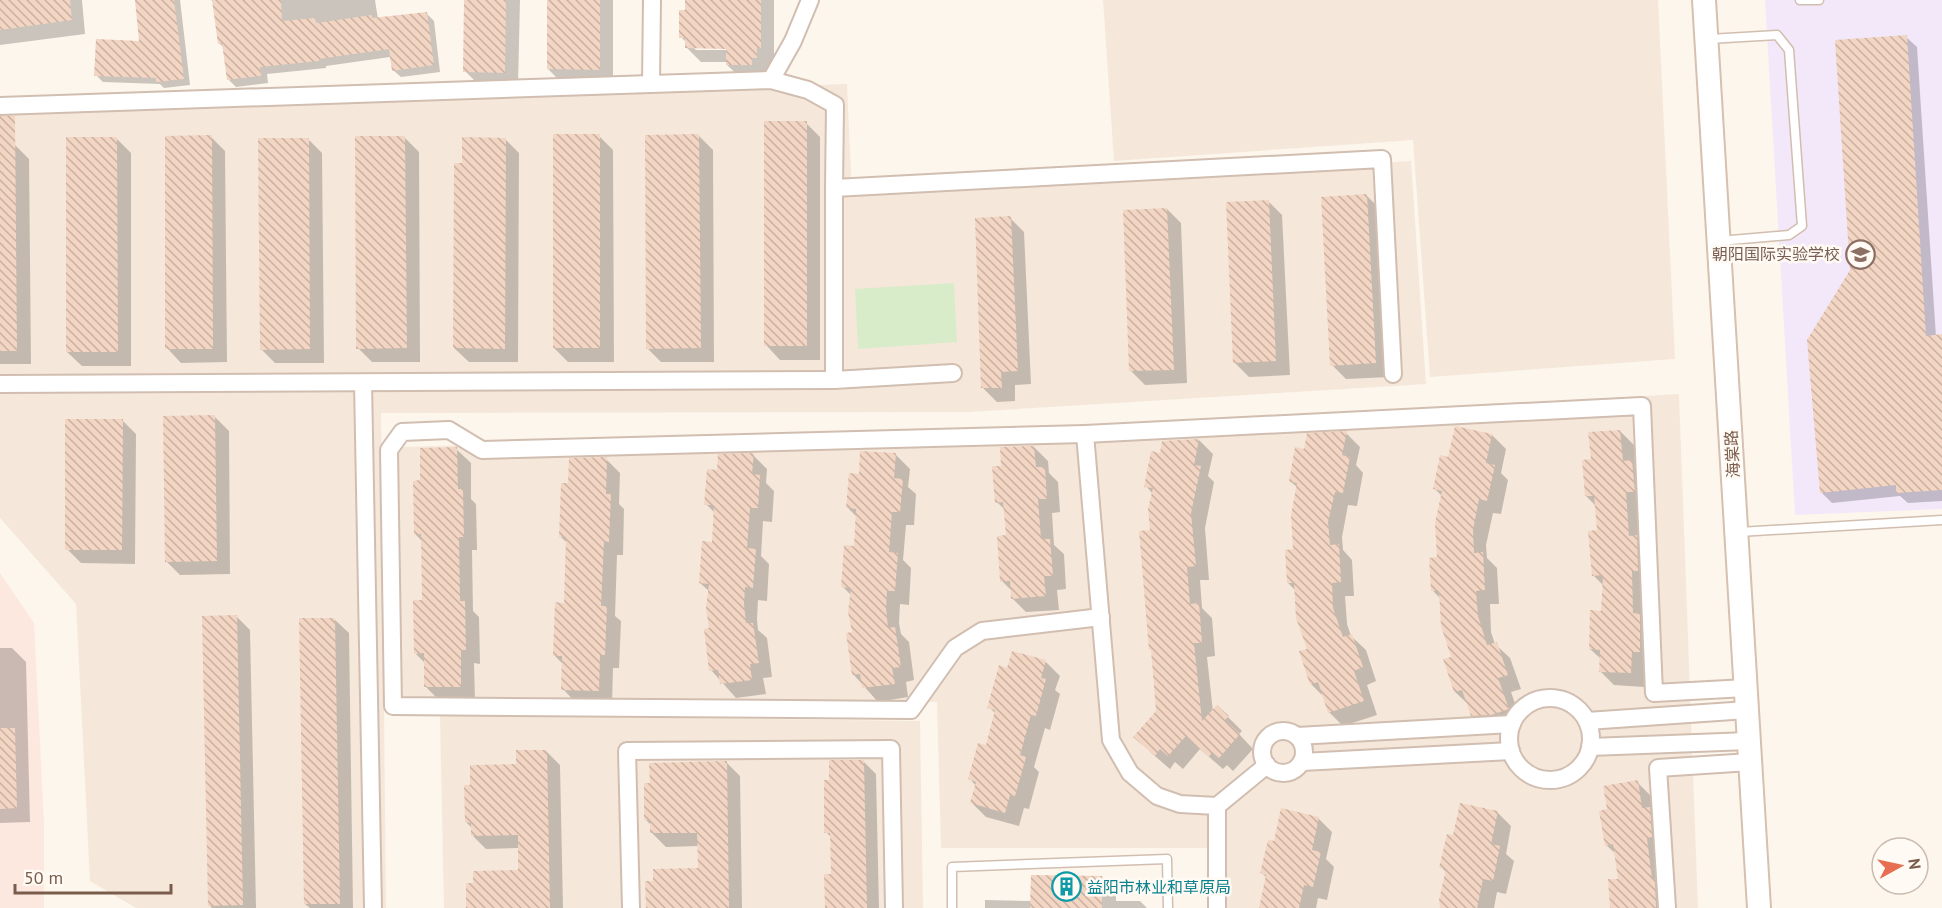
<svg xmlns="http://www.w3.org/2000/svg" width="1942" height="908" viewBox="0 0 1942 908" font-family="'PT Sans','Noto Sans SC',sans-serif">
<defs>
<pattern id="building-back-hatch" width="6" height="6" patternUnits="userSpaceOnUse" patternTransform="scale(1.5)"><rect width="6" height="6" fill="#f3d5c3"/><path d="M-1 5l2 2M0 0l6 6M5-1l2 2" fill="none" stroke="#cab0a1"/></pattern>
</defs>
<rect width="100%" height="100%" fill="#fdf6ec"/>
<g fill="#f5e8da">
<polygon points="1103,0 1658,0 1675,359 1430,377 1413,140 1114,161"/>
<polygon points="847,84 852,196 1411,161 1426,384 969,412 381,413 386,908 136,908 90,881 76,604 0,518 0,115"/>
<polygon points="1679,394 1698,908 1208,908 1207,848 941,848 937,702 402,699 397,447 979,433"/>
<polygon points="440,715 920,721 923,908 444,908"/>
</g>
<polygon fill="#fde8e0" points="0,573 34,623 44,821 44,908 0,908"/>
<polygon fill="#f3e8fa" points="1765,0 1942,0 1942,509 1795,515"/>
<polygon fill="#d8ecc9" points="954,283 957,342 858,349 855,289"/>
<g fill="#0003" fill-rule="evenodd">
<polygon points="0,0 82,0 85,34 0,45"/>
<polygon points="137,0 180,0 190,85 164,88 160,84 103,82 96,75 141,43"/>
<polygon points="211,0 375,0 378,19 427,14 434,21 440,72 401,77 393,70 390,57 326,66 326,68 267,74 268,83 236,87 229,80 225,49 219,43 214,3"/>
<polygon points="466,0 520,0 518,86 479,85 465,71"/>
<polygon points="549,0 613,0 613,83 562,83 548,69"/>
<path d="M687,0H774V62H771V72H766V79H742L727,65L728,62H701L687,48V43L681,37L687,12ZM693,47H734V50H696Z"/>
<polygon points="1906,37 1917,47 1936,337 1942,336 1942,501 1908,503 1900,496 1832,503 1821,492 1851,270"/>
<polygon points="806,123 820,137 820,360 780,360 766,345"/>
<polygon points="599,136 613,150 614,362 568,362 554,348"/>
<polygon points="699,136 713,150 714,362 661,362 647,348"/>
<polygon points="211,137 225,151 227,362 181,363 167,348"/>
<polygon points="116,138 131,153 131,366 82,366 67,352"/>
<polygon points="405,138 419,152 420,362 372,362 358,348"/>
<polygon points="308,139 322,153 324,363 275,363 261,349"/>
<polygon points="505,139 519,153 518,362 469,362 454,348 463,164"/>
<polygon points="0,145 15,145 29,159 31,364 0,364"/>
<polygon points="1367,196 1381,210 1390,377 1346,379 1332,365"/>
<polygon points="1268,201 1282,215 1290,375 1249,377 1235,363"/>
<polygon points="1167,209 1181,223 1187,383 1145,385 1131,371"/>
<polygon points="1010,218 1024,232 1031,384 1015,385 1015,401 997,402 983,388"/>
<polygon points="215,417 229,431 230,574 180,575 166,561"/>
<polygon points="122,420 136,434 135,564 81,563 67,549"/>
<polygon points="1620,431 1634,445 1635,465 1646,475 1644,687 1614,685 1600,671 1601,659 1590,649 1603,612 1604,586 1593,575 1598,532 1596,506 1586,496 1592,460"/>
<polygon points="1346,433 1360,447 1356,465 1363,473 1357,506 1348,505 1342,537 1343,550 1352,560 1354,596 1345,596 1347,624 1351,636 1366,650 1376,681 1367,685 1377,715 1343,726 1329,712 1324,697 1311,684 1309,650 1296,591 1288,583 1294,551 1298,488 1290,481 1305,451"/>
<polygon points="1492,435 1506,449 1501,473 1508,480 1501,514 1493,513 1486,545 1487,558 1497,568 1499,604 1490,604 1491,632 1495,644 1510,658 1521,689 1511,692 1522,723 1505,728 1486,729 1472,715 1469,705 1455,692 1453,658 1441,599 1433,591 1438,558 1442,496 1435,489 1450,459"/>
<polygon points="1199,440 1213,454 1208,476 1214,482 1205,528 1209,580 1200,580 1202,608 1212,618 1215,656 1207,657 1213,712 1228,717 1242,731 1239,734 1253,749 1233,771 1227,765 1223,769 1200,749 1183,769 1175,762 1170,769 1149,751 1158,712 1153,652 1150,649 1153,494 1146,486 1161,455 1163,442"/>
<polygon points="1034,447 1048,461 1049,473 1058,482 1060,512 1052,513 1054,545 1064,554 1066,589 1057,590 1059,610 1026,612 1012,598 1012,591 1002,581 1008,537 1006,511 997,502 1003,467"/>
<polygon points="456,449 471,463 471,499 476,504 477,550 472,550 473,611 479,617 480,664 474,663 475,700 440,701 426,687 425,663 415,653 424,602 423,542 415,534 422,482"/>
<polygon points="753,455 767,469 766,483 774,491 772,522 763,521 761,556 769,564 767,601 758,600 757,619 758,630 767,638 772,677 763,678 766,694 736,698 711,670 710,592 700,583 713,543 715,513 706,504 718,472"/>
<polygon points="896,455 910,469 908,487 916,494 914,525 906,525 903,560 911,568 909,605 900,604 899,623 901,634 909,642 914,680 906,682 908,697 878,702 853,674 852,596 843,587 855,547 857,517 848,508 860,476"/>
<polygon points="606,459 620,473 619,504 624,509 623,555 617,555 615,616 621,621 619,668 613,668 612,705 577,704 563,689 564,665 554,655 566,604 568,544 560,536 570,485"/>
<polygon points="236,616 250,630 256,908 212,908 209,905"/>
<polygon points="334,619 349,633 353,908 310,908 305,904"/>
<polygon points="0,648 12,648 26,662 30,822 0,823"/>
<polygon points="1046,662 1060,676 1055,690 1060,694 1050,730 1045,728 1034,767 1039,772 1029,809 1024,808 1019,826 986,817 972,803 976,786 970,779 987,747 996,714 989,707"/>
<polygon points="546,751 560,765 563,908 468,908 520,872 519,848 486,849 472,835 472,828 466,822 472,786"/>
<polygon points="863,761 876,774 879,908 826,908 832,876 832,838 826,832 831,781"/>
<polygon points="726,762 740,776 742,908 647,908 699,869 699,846 666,847 652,833 652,826 646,820 651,784"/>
<polygon points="1637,782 1651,796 1669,908 1611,908 1620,881 1616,854 1606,845 1608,811"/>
<polygon points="1497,812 1511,826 1506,854 1514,861 1506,894 1497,892 1494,908 1441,908 1446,872 1441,867 1454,837"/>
<polygon points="1318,818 1332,832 1326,859 1334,867 1327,900 1318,898 1316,908 1262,908 1267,878 1262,873 1275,843"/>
<polygon points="1102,877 1116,891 1116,901 1140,901 1147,908 985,908 985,900 1032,901"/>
</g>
<g fill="url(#building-back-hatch)">
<polygon points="0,0 70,0 72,20 0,30"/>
<polygon points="135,0 174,0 184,79 156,82 156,78 94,76 96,39 139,41"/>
<polygon points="212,0 281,0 282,21 315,18 316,23 372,15 372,18 427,12 434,65 392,71 389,49 319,59 319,61 260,67 261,76 227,80 222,43 218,44"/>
<polygon points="464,0 506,0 505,73 463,72"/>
<polygon points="547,0 600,0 600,70 547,69"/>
<polygon points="685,0 761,0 761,48 757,48 757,58 752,58 752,65 726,65 726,49 685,48 685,38 679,38 679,10 685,10"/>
<polygon points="1907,35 1926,336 1942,334 1942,490 1896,493 1896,485 1820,493 1807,340 1850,270 1835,40"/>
<polygon points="0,116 15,116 17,351 0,351"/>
<rect x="764" y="121" width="43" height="225"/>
<rect x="553" y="134" width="47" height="214"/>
<polygon points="699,134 701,348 646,349 645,135"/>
<polygon points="212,135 213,349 165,349 165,136"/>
<polygon points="355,136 405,136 407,348 356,349"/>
<polygon points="66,137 117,137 118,352 66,352"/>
<polygon points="462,137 506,138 505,349 453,348 454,163 462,163"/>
<polygon points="258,138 309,138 310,349 260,350"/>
<polygon points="1367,194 1376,363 1330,366 1321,197"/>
<polygon points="1269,200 1276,361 1233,363 1226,202"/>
<polygon points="1167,208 1174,370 1129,371 1123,210"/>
<polygon points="1011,216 1018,371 1001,372 1002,388 981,388 975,218"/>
<polygon points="215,415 217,561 165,562 163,416"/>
<polygon points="65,419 123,419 122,550 65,550"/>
<polygon points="1455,426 1492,434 1486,463 1495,465 1487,501 1479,499 1473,530 1474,553 1483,552 1485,590 1476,591 1478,616 1487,645 1497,642 1508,675 1498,678 1509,709 1491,715 1471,716 1462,690 1454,692 1443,659 1451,657 1441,626 1439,591 1431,591 1429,558 1437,557 1435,523 1442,491 1433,489 1440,455 1448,457"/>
<polygon points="1620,430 1623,461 1632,460 1635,492 1626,492 1629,536 1637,535 1638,571 1632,571 1633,613 1640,614 1640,652 1632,652 1631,673 1599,672 1600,650 1589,649 1590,610 1601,611 1603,575 1592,576 1588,531 1597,530 1594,496 1585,496 1582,460 1591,459 1588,432"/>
<polygon points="1347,431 1342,455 1350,457 1343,493 1335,492 1328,522 1330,545 1339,544 1341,582 1332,583 1333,608 1343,637 1352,634 1363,667 1354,671 1364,701 1328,713 1318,682 1310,685 1299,651 1307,649 1296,618 1294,583 1287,583 1285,550 1293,549 1291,515 1297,483 1289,482 1295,447 1304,449 1307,433"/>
<polygon points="1199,439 1194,465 1201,466 1191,513 1196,566 1187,567 1190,604 1199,603 1202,643 1194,643 1202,721 1217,705 1229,716 1225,720 1240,734 1219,758 1212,752 1209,757 1186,736 1168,756 1160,749 1155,756 1133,737 1156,711 1151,650 1149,650 1139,531 1150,530 1148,509 1153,488 1144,487 1151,451 1160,453 1162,441"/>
<polygon points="1034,446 1036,467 1045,467 1047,499 1038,499 1041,539 1050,539 1053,576 1044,576 1046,596 1011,599 1010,581 1000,582 997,536 1006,535 1003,502 995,503 992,466 1001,466 1000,447"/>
<polygon points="457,447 458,489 463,489 464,537 459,537 460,601 465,601 466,650 461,650 461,687 424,687 424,653 414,654 413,600 422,600 421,534 414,535 413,481 420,480 420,448"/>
<polygon points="860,451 896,453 894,478 903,479 900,512 892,512 889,552 898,553 895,591 887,591 886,608 888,628 895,627 901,667 892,668 895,684 862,688 860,674 852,675 846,633 852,632 848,612 851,588 841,587 844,545 854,546 856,509 846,508 849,473 859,474"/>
<polygon points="754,453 752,474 760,475 758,508 750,508 747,548 756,549 753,588 745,587 744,604 746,623 753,623 759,663 750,664 752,680 720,684 718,670 709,671 704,629 709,628 706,608 709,584 699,583 702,541 712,542 714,505 704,505 707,469 717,470 718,454"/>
<polygon points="607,457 606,494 611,494 609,542 604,541 601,606 607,606 605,655 600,655 599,691 561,690 562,656 553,656 555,602 564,603 566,537 559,537 561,483 568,483 569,458"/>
<polygon points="237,615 243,905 208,906 202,616"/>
<polygon points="299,618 335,618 340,904 304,904"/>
<polygon points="1012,651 1046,660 1041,678 1046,679 1036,716 1031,715 1020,755 1026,757 1015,796 1010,795 1005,813 970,803 976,782 968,779 978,743 986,745 995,710 987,708 999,665 1007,668"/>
<polygon points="0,728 15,728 17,808 0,809"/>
<polygon points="516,750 547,750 550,908 466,908 466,883 473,883 473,871 518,870 518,835 471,836 471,823 465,822 464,785 470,785 470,765 516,764"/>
<polygon points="829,760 864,760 867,908 825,908 824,874 831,874 830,833 824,833 824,780 829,780"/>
<polygon points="727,761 729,908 646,908 645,881 653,881 653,869 698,868 697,833 650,833 650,820 644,820 644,783 650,783 649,763"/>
<polygon points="1638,780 1642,808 1650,807 1652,837 1647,838 1652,879 1655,879 1656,908 1610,908 1608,879 1618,879 1613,844 1605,846 1599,811 1607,809 1603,786"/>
<polygon points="1460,803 1498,811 1491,844 1500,846 1493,881 1483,879 1477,908 1440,908 1439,900 1446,869 1439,868 1447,834 1453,835"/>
<polygon points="1281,808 1319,817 1312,850 1321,852 1313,887 1304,885 1299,908 1259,908 1266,875 1260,873 1268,840 1274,841"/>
<polygon points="1031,875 1102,876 1102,908 1030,908"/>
</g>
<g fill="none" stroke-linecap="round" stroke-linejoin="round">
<defs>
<g id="lane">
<polyline points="1800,0 1819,0"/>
<polyline points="1709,39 1777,35 1789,50 1802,226 1789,235 1719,241"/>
<polyline points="1739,532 1942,520"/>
<polyline points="952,908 952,867 1167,859 1168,908"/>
</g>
<g id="street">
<polyline points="771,80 793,41 810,0"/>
<polyline points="651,84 652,0"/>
<polyline points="0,106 771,80 808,90 835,105 834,188"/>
<polyline points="953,373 834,380 834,188 1382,159 1393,374"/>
<polyline points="363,383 373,908"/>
<polyline points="0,384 834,380"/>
<polyline points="1085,434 482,450 449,430 402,432 389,450 393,706 911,710 955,648 982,631 1101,617"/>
<circle cx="1550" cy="739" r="41"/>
<polyline points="1587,721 1747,710"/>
<circle cx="1283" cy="752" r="21"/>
<polyline points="1297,736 1512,724"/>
<polyline points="1590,747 1749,741"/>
<polyline points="1302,762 1511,751"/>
<polyline points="1217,806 1267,765"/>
<polyline points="631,908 627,751 891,749 894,908"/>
<polyline points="1217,908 1217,806 1180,804 1157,796 1130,773 1111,740 1085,434 1642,406 1654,693 1746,688"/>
<polyline points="1667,908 1658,768 1750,762"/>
</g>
<polyline id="secondary" points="1704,0 1759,908"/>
</defs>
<use href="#lane" stroke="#d1beb0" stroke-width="11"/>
<use href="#street" stroke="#d1beb0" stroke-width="20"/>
<use href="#secondary" stroke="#d6c0b0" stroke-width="26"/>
<use href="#lane" stroke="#fff" stroke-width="8"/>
<use href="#street" stroke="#fff" stroke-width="16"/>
<use href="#secondary" stroke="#fff" stroke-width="22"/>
</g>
<defs>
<symbol id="school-ring" viewBox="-11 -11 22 22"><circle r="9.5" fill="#fffaf3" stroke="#8d6e63" stroke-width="1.5"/><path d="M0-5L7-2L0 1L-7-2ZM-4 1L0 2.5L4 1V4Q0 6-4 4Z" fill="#8d6e63"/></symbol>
<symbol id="building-ring" viewBox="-11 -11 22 22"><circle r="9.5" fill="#fffaf3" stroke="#0f9aa8" stroke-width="1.5"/><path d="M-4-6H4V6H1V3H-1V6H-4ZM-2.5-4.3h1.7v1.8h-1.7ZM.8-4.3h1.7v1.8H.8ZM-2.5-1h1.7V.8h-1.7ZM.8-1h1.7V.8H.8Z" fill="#0f9aa8"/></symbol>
</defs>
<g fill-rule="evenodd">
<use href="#school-ring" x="1844" y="238" width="33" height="33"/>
<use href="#building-ring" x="1050" y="870" width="33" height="33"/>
</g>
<g text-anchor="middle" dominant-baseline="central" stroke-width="5" stroke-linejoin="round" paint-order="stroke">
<g font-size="16" fill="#785e54" stroke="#fffaf3" text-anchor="end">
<text x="1840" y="254">朝阳国际实验学校</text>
</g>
<g font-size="16" fill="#7a5c4d" stroke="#fffaf3">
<text transform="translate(1732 454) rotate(-93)">海棠路</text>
</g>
<g font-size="16" fill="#0d838f" stroke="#fffaf3" text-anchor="start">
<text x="1087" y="887">益阳市林业和草原局</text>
</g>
</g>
<g transform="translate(1900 866) rotate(82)"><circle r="28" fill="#fffaf3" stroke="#cabbb1" stroke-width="1.5"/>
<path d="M0-4.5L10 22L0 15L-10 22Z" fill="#e76f51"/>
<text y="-9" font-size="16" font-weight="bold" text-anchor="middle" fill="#7a5c4d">N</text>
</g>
<path d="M15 884v9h156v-9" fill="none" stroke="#7a5c4d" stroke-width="3"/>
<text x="24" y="884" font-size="18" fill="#7a5c4d" stroke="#fffaf3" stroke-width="4.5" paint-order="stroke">50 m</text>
</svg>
